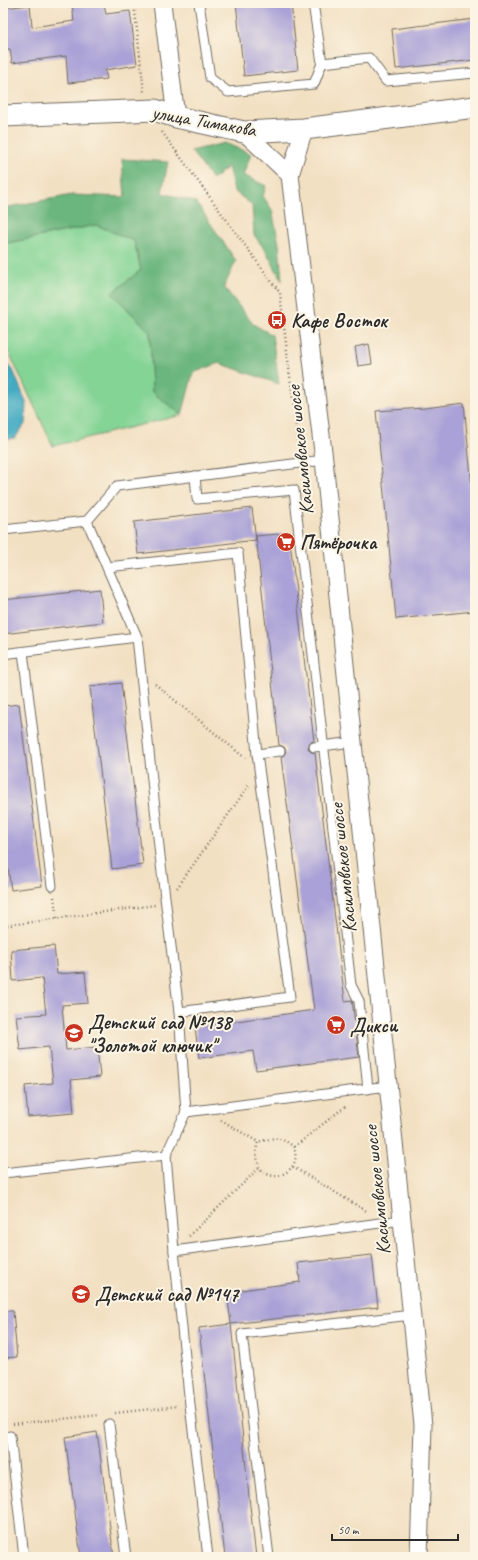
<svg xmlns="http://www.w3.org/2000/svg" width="478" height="1560" viewBox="0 0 478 1560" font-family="Caveat,sans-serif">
<rect width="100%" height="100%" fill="#fcf5e5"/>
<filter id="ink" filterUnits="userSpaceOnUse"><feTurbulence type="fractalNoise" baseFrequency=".025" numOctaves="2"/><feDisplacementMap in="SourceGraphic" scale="8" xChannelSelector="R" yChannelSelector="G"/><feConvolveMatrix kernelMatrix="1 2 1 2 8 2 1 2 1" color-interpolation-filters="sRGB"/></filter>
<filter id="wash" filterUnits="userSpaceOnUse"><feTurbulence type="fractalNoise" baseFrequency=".012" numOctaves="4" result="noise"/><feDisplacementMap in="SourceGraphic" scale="16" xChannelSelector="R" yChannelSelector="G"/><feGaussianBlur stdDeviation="0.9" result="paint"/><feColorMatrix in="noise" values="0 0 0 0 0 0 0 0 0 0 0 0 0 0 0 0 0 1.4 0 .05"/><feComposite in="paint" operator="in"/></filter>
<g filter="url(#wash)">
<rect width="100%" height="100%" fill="#f2e0c2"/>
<polygon fill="#84d495" stroke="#588060" points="96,225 134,241 141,270 112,293 150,332 152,392 182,415 53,446 3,340 3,244"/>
<g fill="#6bb67e" stroke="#4b7054">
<polygon points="225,143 251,154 243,175 266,186 263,196 272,210 279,244 282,281 266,251 254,235 252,205 234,191 228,166 213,180 191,151"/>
<polygon points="122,159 168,162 162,193 196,202 236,261 224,287 253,324 272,335 279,384 219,363 193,373 182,415 152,392 150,332 112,293 141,270 134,241 96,225 3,244 3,208 72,195 125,197"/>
</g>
<polygon fill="#42abc2" stroke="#366b76" points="3,360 13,370 26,402 25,424 15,438 3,440"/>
<g id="blocks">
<g fill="#a9a1d7">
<polygon points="72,3 104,3 106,14 130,11 137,65 105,70 107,79 68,83 66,56 12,63 10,49 3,50 3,8 30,5 32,27 74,21"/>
<polygon points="236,3 291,3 298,70 244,76"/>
<polygon points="475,19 475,60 396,69 392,29"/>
<polygon points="369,344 372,364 358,366 355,347"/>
<polygon points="464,403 475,519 475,611 396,619 376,411 425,408"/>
<polygon points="252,508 256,540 138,554 134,522"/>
<polygon points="289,533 314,741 310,742 308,748 311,752 315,753 345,1001 352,1000 359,1057 256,1070 253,1051 199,1058 195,1027 314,1010 281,757 284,755 286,751 284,747 279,745 256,536"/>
<polygon points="100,589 103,622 3,634 3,600"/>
<polygon points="121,683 143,865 112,869 90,687"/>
<polygon points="19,704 42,886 11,890 3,828 3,706"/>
<polygon points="54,946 57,974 85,972 88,1003 62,1005 66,1050 97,1047 100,1077 71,1080 74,1113 28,1117 25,1086 53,1083 49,1047 20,1050 16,1016 46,1014 42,978 13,981 11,950"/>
<polygon points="372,1255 378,1307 231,1324 227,1292 300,1282 298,1263"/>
<polygon points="3,1311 13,1311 17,1357 3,1358"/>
<polygon points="231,1324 250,1506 256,1557 225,1557 199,1328"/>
<polygon points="97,1432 114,1557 81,1557 65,1437"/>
</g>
</g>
</g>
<g filter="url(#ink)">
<use href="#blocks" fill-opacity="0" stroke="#716a60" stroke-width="1"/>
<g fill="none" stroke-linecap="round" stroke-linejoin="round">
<defs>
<g id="service">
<polyline points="199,3 210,78 228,92 314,84 322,63 313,3"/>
<polyline points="322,63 369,58 386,81 475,73"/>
<polyline points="195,476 197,499 294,490 351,985 359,1001 368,1089"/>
<polyline points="87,521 137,637 160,856 179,1012"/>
<polyline points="3,530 87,521 117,486 324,460"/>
<polyline points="107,567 238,553 257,754 290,997 179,1012 186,1112"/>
<polyline points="23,652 52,886"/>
<polyline points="3,654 137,637"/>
<polyline points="314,747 353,742"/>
<polyline points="257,754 280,751"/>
<polyline points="166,1155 174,1251"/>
<polyline points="3,1173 166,1155 186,1112 388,1086"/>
<polyline points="109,1424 126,1557"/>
<polyline points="10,1436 24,1557"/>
<polyline points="208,1557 190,1405 174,1251 402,1220"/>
<polyline points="269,1557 242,1334 412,1315"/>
</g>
<g id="minor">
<polyline points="162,3 176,117"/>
<polyline points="304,129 290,175 324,460 423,1425 419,1557"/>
<polyline points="244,132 290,175"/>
</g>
<polyline id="tertiary" points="3,116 155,110 176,117 244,132 304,129 475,107"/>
</defs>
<use href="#service" stroke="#716a60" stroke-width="11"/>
<use href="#minor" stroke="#716a60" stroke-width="19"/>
<use href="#tertiary" stroke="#716a60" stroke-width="23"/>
<g stroke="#716a60" stroke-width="2.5" stroke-dasharray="1 3" stroke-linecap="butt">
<polyline points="134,3 144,92"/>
<polyline points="162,132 280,293 299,451"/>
<polyline points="155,684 245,758"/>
<polyline points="177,888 249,785"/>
<polyline points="54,897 57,919"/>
<polyline points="3,926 155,905"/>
<path d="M221,1120L258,1142L256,1150L259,1168C262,1170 264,1173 267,1174C278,1180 293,1171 295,1160C296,1156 295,1151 294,1147C280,1136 275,1137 258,1142"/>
<polyline points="294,1147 347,1105"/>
<polyline points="293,1167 368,1212"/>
<polyline points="189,1236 259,1168"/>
<polyline points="115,1413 178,1406"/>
<polyline points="13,1424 100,1415"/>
</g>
<use href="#service" stroke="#fff" stroke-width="9"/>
<use href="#minor" stroke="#fff" stroke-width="17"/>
<use href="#tertiary" stroke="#fff" stroke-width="21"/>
</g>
</g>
<defs>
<symbol id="bus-disc" viewBox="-11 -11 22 22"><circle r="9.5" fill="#c8321e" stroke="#fcf5e5"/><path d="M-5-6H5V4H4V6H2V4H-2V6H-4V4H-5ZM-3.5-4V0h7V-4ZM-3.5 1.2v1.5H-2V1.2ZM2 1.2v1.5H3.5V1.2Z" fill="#fff"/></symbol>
<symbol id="supermarket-disc" viewBox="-11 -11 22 22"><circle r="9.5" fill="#c8321e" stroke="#fcf5e5"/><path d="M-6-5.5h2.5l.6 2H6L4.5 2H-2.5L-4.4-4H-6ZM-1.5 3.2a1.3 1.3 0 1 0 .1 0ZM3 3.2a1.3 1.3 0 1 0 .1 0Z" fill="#fff"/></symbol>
<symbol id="school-disc" viewBox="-11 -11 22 22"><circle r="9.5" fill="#c8321e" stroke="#fcf5e5"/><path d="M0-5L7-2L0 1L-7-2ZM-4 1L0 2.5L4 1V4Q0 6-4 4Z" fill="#fff"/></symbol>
</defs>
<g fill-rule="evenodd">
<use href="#bus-disc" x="266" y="309" width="22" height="22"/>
<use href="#supermarket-disc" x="275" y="531" width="22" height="22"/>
<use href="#supermarket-disc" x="325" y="1014" width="22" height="22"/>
<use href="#school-disc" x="63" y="1022" width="22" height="22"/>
<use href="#school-disc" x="70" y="1283" width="22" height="22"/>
</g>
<g text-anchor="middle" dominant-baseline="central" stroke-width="4" stroke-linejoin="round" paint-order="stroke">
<g font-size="20" fill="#2b2b2b" stroke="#fcf5e5">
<text transform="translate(204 121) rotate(10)">улица Тимакова</text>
<text transform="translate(300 450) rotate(-96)">Касимовское шоссе</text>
<text transform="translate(343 868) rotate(-96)">Касимовское шоссе</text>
<text transform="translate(377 1190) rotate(-96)">Касимовское шоссе</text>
</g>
<g font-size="20" font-weight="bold" fill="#2b2b2b" stroke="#fcf5e5" text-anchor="start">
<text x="291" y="320">Кафе Восток</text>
<text x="300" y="542">Пятёрочка</text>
<text x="88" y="1022">Детский сад №138<tspan x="88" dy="23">"Золотой ключик"</tspan></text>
<text x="350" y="1025">Дикси</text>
<text x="95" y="1294">Детский сад №147</text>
</g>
</g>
<rect width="478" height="1560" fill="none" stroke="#fcf5e5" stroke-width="16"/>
<path d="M332 1534v6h126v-6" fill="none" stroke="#2b2b2b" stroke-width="2"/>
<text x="338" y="1534" font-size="12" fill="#2b2b2b" stroke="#fcf5e5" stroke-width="3" paint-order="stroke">50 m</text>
</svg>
